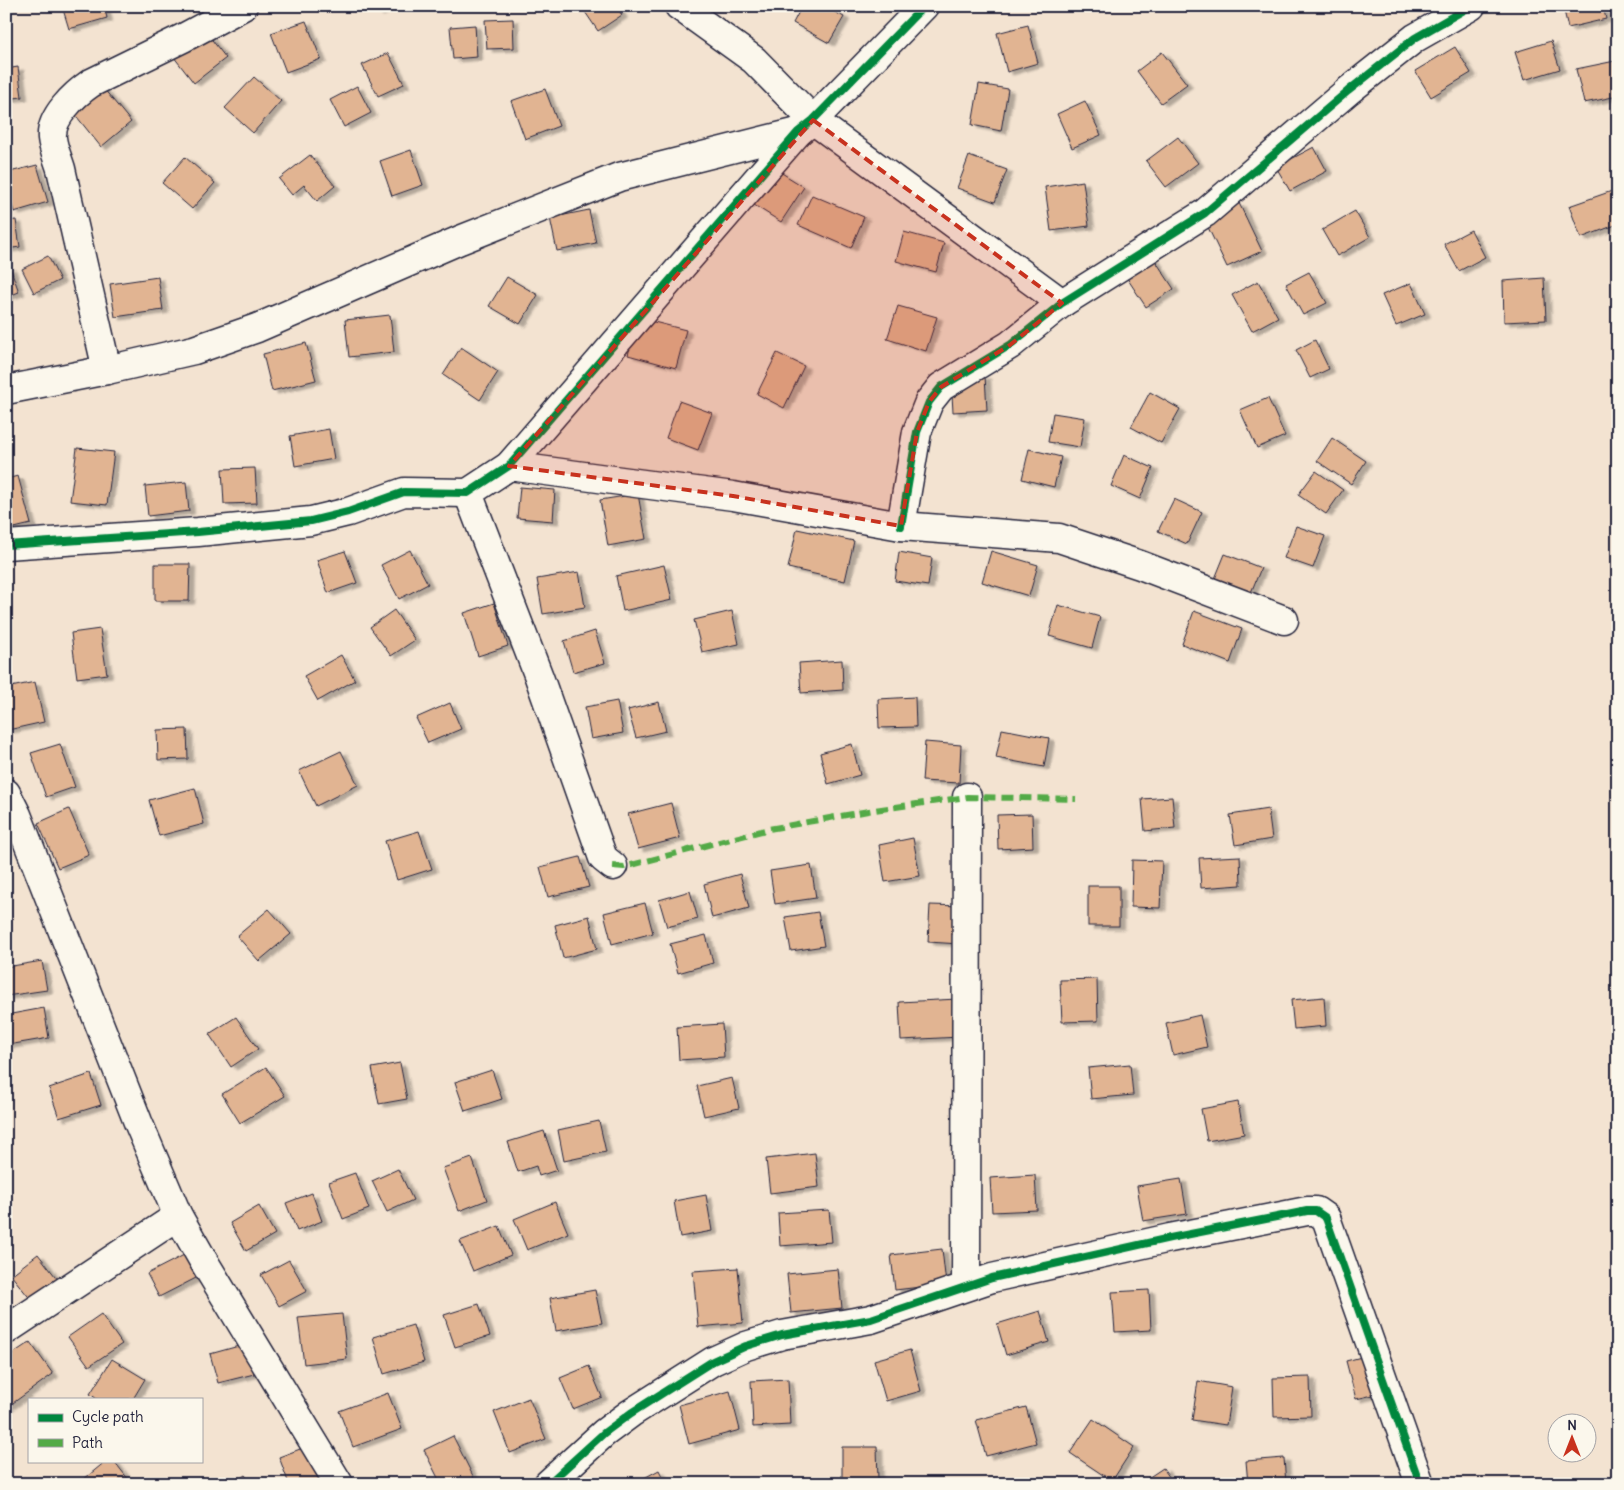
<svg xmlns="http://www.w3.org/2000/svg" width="1624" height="1490" viewBox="0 0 1624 1490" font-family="Delius,sans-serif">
<defs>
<filter id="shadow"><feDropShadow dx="5.5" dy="3" stdDeviation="1" flood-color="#0004"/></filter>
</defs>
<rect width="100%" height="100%" fill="#f3e3d1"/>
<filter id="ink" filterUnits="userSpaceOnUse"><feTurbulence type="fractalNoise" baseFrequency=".02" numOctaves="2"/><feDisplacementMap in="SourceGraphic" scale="10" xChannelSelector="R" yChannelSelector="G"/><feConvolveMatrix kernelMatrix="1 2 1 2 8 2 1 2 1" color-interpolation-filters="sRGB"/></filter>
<g filter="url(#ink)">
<g fill="#e1b492" stroke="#22223b" filter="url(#shadow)">
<polygon points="62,6 104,6 107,18 69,29"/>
<polygon points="374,6 389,6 378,13"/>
<polygon points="581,6 616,6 622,15 598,31"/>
<polygon points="802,6 823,6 844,17 829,43 793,23"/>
<polygon points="1563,6 1603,6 1606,19 1568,28"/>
<polygon points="513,19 514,48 487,49 485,20"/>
<polygon points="306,21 321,59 286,72 271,33"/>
<polygon points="475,25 477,57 453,59 450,27"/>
<polygon points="1028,25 1038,63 1007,72 997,33"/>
<polygon points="202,27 226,58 194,83 170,52"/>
<polygon points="1551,41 1560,69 1524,80 1515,52"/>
<polygon points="1455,47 1471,73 1431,97 1415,71"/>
<polygon points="1162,52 1187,84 1161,103 1137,71"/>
<polygon points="388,53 404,84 378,96 362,65"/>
<polygon points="1615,61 1618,74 1618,96 1584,103 1576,69"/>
<polygon points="18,67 22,97 6,99 6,69"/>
<polygon points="254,77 281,101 253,133 225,108"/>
<polygon points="99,83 131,122 101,147 69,107"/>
<polygon points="979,84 1008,89 1001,131 972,125"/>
<polygon points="357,86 371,113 344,127 330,100"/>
<polygon points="545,89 559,126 525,139 511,101"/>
<polygon points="1085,101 1101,135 1072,148 1057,114"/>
<polygon points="1178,137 1198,163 1166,187 1146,161"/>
<polygon points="1314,147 1327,171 1290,191 1276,167"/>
<polygon points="411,150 423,185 392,196 380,161"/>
<polygon points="310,155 335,186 317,201 304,185 292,195 279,179"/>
<polygon points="969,156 1007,170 995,202 957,188"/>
<polygon points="185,157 215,183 192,209 162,183"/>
<polygon points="37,165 48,202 14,212 6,185 6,173"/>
<polygon points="777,170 804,187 781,222 754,205"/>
<polygon points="1083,181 1089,226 1051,231 1045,187"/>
<polygon points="1612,191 1618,207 1618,224 1581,238 1569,206"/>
<polygon points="812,195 864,217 851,248 798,225"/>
<polygon points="1239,203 1262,251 1227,267 1204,219"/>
<polygon points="589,210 596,243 557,251 550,218"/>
<polygon points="1355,211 1370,237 1337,256 1322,230"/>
<polygon points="16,220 20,247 6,249 6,221"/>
<polygon points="1471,230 1485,257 1459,271 1444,244"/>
<polygon points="904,232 944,243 936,272 896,261"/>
<polygon points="1149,251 1174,289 1146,307 1121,269"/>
<polygon points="48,256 60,280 34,293 22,269"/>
<polygon points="10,267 19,292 6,297 6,268"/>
<polygon points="1309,272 1327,303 1303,315 1286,284"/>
<polygon points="158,277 163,310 115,317 110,284"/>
<polygon points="507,277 538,295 520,324 489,306"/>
<polygon points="1544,278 1546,320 1504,322 1503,281"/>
<polygon points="1258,281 1278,317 1252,331 1232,295"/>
<polygon points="1411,283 1425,314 1396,326 1382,295"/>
<polygon points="898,306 937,317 926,351 887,339"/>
<polygon points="390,315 394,352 349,357 345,320"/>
<polygon points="638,318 686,330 676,368 628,355"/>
<polygon points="1315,340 1329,369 1310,378 1296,350"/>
<polygon points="306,343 316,380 272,391 263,354"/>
<polygon points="461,347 498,372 480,400 443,375"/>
<polygon points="777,353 804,366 784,408 757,394"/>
<polygon points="985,376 987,410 953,412 951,378"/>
<polygon points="1150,392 1180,409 1161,443 1131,427"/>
<polygon points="1268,398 1285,436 1257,448 1240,410"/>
<polygon points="679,401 712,413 698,450 666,438"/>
<polygon points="1053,413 1085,418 1080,447 1048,442"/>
<polygon points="329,429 334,459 295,466 290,436"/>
<polygon points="1332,438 1366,461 1351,484 1317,461"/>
<polygon points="77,448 114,452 107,505 70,501"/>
<polygon points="1029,449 1061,457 1054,487 1022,479"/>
<polygon points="1124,455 1153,468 1140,499 1111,486"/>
<polygon points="255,468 257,503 224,504 222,469"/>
<polygon points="1316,471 1343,490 1326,514 1298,495"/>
<polygon points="18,476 31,524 6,530 6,479"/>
<polygon points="186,482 189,511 148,516 145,486"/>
<polygon points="520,487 555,490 553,521 517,518"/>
<polygon points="638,494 646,539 608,546 600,500"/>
<polygon points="1174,499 1202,512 1187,544 1158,531"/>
<polygon points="1296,526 1325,536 1313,568 1284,558"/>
<polygon points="797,529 854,541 845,581 788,568"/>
<polygon points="410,550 428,584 399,599 381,565"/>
<polygon points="345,551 357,583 328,593 317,560"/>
<polygon points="991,551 1038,565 1029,596 982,582"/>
<polygon points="899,552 932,558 928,586 895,581"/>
<polygon points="1225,554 1261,568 1250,595 1214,581"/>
<polygon points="155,564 190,564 189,601 155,601"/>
<polygon points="664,565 672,600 623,611 616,576"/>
<polygon points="579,572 585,607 543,614 537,579"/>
<polygon points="494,603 508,646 478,656 464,613"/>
<polygon points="1058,605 1100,617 1092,648 1049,636"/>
<polygon points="394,610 415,640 391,656 370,627"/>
<polygon points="732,611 739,644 702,652 694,620"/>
<polygon points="1194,611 1242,629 1230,663 1182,644"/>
<polygon points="100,629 107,674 77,678 71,633"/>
<polygon points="595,631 605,663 573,672 564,641"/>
<polygon points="341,655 355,680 318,701 304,676"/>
<polygon points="842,660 843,690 801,693 799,663"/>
<polygon points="35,682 44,722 8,730 6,722 6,688"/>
<polygon points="915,697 916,727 879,728 878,699"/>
<polygon points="617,701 623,733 591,739 585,707"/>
<polygon points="659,702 666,731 636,738 628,710"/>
<polygon points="450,703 461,729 428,743 416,718"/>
<polygon points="187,729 188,759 158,760 157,730"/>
<polygon points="1002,729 1049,738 1044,767 996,758"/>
<polygon points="925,742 961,745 959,783 922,781"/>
<polygon points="60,744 75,787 46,797 31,753"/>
<polygon points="852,744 860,775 828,784 820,753"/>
<polygon points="341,751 358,785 316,806 299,771"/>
<polygon points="195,788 204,824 159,836 149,800"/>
<polygon points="1172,797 1175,828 1145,831 1142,799"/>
<polygon points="671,803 680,838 638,849 628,814"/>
<polygon points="69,809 89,855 58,868 38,823"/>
<polygon points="1268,809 1272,839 1235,845 1230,815"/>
<polygon points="1032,814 1033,847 998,849 997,815"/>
<polygon points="419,831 432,869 397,880 385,841"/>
<polygon points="913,838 920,876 885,882 879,845"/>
<polygon points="1240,856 1241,885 1201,888 1199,858"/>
<polygon points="580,857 589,887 548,897 540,867"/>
<polygon points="1132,860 1162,861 1160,908 1131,907"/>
<polygon points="811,865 816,898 775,904 770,871"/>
<polygon points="740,874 749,908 712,918 704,884"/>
<rect x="1088" y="886" width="31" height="40"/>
<polygon points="690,891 698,919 667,927 659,900"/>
<polygon points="645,903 653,933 612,944 604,913"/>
<polygon points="930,905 962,906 960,944 928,942"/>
<polygon points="269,909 291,934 259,961 237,936"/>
<polygon points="818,912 824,946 791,951 785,917"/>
<polygon points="589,916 597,949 563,958 555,925"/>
<polygon points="706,935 713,963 678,973 670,944"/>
<polygon points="42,961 47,990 6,996 6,967"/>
<polygon points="1097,979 1098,1021 1062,1022 1060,980"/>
<polygon points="1324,997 1326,1026 1294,1029 1291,1000"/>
<polygon points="958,999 960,1037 901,1040 899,1002"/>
<polygon points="44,1008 49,1038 8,1045 6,1015"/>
<polygon points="1200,1015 1207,1047 1173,1055 1166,1023"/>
<polygon points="236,1017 258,1049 231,1067 209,1034"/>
<polygon points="722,1024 724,1057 679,1060 677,1027"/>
<polygon points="400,1063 407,1099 379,1104 372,1068"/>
<polygon points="1130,1064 1133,1095 1091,1099 1088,1068"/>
<polygon points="266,1067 285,1096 240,1123 222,1094"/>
<polygon points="492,1070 502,1099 465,1111 455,1082"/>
<polygon points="91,1074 101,1105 59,1118 49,1088"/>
<polygon points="732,1078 739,1108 704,1116 697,1086"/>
<polygon points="1238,1102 1244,1134 1207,1141 1201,1109"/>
<polygon points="599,1121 606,1152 564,1161 558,1130"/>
<polygon points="544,1131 557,1170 539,1176 536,1166 518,1172 508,1142"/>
<polygon points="815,1153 819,1187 770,1193 766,1159"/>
<polygon points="472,1158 487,1200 459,1211 443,1168"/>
<polygon points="398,1169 413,1200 387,1212 372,1181"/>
<polygon points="355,1173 369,1209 343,1219 329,1182"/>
<polygon points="1035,1175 1037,1210 992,1212 990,1178"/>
<polygon points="1181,1179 1187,1214 1143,1221 1137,1186"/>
<polygon points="312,1193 322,1221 297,1231 286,1203"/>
<polygon points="706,1195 712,1231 680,1237 674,1201"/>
<polygon points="555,1202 568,1233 527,1250 514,1219"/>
<polygon points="259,1206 275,1234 246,1251 230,1223"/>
<polygon points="829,1210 832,1242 780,1246 778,1213"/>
<polygon points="499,1226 511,1255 473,1271 460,1241"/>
<polygon points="942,1249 946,1284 895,1290 891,1255"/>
<polygon points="38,1254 62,1285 36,1306 11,1275"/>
<polygon points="184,1255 196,1278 159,1297 147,1274"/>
<polygon points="289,1260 307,1291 279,1306 261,1275"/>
<polygon points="738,1268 743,1323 698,1327 693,1271"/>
<polygon points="838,1269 842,1308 791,1313 787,1274"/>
<polygon points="595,1290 602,1323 556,1331 550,1298"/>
<polygon points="1149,1290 1151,1330 1115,1332 1112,1292"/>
<polygon points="479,1304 490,1336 455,1347 444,1315"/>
<polygon points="1040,1311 1049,1342 1006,1355 997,1324"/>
<polygon points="101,1314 122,1344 89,1366 68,1337"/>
<polygon points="342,1314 347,1359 304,1364 298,1318"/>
<polygon points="413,1325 424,1362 384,1374 373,1337"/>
<polygon points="30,1342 53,1374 6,1408 6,1358"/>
<polygon points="246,1344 254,1374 218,1383 210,1354"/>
<polygon points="910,1350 921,1391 886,1401 874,1360"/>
<polygon points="1377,1353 1386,1392 1356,1399 1346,1361"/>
<polygon points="112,1359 145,1379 133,1399 97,1399 90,1394"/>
<polygon points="589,1366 602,1397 573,1409 560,1378"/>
<polygon points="1310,1377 1311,1416 1274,1417 1273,1378"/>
<polygon points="788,1379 790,1425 753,1427 751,1381"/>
<polygon points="1198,1381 1232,1387 1226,1425 1192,1420"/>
<polygon points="730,1391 740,1430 689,1444 679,1405"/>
<polygon points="388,1393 402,1429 353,1447 339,1411"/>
<polygon points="529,1398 546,1439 510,1453 494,1412"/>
<polygon points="1026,1407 1036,1443 986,1456 976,1420"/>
<polygon points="1093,1419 1134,1447 1112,1481 1070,1453"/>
<polygon points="453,1436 474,1478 461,1484 441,1484 424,1450"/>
<polygon points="308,1446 323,1484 289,1484 279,1457"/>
<polygon points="842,1447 877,1447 878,1480 842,1480"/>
<polygon points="1284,1458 1286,1484 1248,1484 1246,1461"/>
<polygon points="106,1461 114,1461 132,1484 78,1484"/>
<polygon points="1163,1468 1174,1484 1139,1484"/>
<polygon points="659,1470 666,1484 633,1484"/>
<polygon points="245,1475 252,1484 232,1484"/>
</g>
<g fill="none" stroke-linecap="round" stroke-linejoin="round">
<defs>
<g id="minor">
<polyline points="679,6 754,60 813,120 1062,303"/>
<path d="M107,370L61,169C58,159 53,148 52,138C50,117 75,94 91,83L183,38L243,6"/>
<polyline points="6,390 107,370 194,350 257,328 460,240 619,177 798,132"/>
<polyline points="509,466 733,496 901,526 1059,538 1140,565 1284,620"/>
<polyline points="468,493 539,677 603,858 613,866"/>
<polyline points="901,526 917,432 929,402 941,387 1010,345 1062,303 1205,213 1348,91 1415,38 1471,6"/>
<polyline points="6,545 198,532 311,521 348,512 404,492 468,493 509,466 798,132 813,120 924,6"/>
<polyline points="6,793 17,815 138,1122 178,1216 203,1260 339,1484"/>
<polyline points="966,1286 967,797"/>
<polyline points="6,1330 178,1216"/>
<polyline points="548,1484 604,1433 631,1413 713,1361 746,1346 782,1335 871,1319 992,1278 1170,1238 1307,1211 1316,1211 1326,1218 1420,1484"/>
</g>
</defs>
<use href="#minor" stroke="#22223b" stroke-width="31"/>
<use href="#minor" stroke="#fbf7ec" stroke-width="28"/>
<polyline stroke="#53aa46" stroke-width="6" stroke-dasharray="12 6" stroke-linecap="butt" points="613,866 624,867 769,829 874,810 967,797 1076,799"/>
<defs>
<g id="cycleway">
<polyline points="901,526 917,432 929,402 941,387 1010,345 1062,303 1205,213 1348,91 1415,38 1471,6"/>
<polyline points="6,545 198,532 311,521 348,512 404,492 468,493 509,466 798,132 813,120 924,6"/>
<polyline points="548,1484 604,1433 631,1413 713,1361 746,1346 782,1335 871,1319 992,1278 1170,1238 1307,1211 1316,1211 1326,1218 1420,1484"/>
</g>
</defs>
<use href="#cycleway" stroke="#fbf7ec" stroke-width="11"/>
<use href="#cycleway" stroke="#00873e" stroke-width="8"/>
</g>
</g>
<path fill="#c8321e" fill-opacity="0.2" stroke="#c8321e" stroke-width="4" stroke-dasharray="10 6" stroke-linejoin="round" d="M813,120L1062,303L1010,345L941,387L929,402L917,432L901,526L733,496L509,466Z"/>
<rect width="1624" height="1490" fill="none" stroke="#fbf7ec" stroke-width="25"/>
<rect x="12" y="12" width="1599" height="1465" fill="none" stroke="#22223b" stroke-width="2" filter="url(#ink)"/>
<rect x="28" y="1398" width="175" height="65" fill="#fbf7ec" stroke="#a4a2a5"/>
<rect x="38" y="1414" width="25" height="8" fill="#00873e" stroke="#a4a2a5"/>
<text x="72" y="1422" font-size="15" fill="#22223b">Cycle path</text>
<rect x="38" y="1439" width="25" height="8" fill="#53aa46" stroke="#a4a2a5"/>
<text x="72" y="1448" font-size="15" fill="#22223b">Path</text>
<g transform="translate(1572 1438)"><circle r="24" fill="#fbf7ec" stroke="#a4a2a5"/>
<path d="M0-4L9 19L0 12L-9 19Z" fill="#c8321e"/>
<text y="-8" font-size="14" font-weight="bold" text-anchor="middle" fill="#22223b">N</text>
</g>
</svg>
